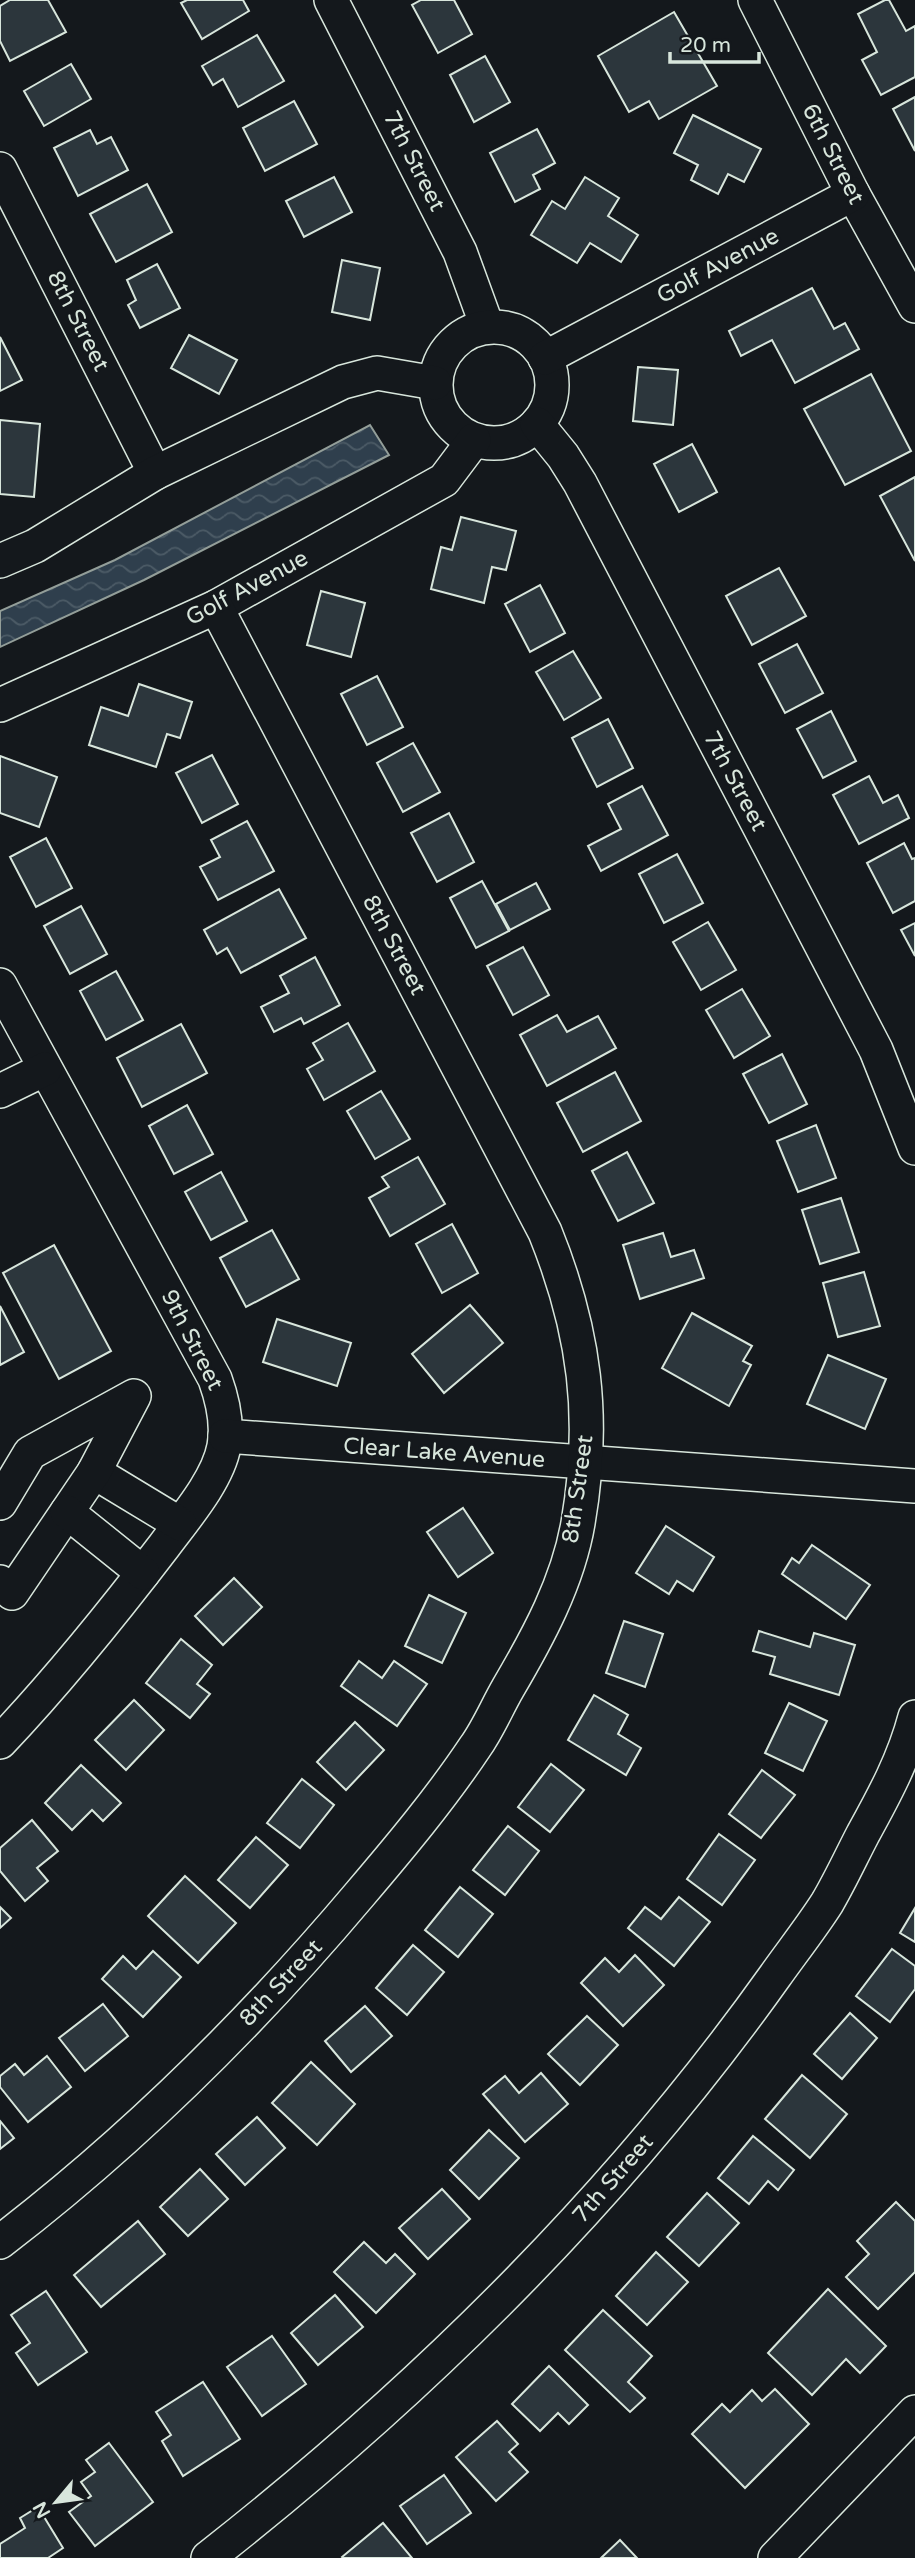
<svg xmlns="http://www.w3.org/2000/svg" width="915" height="2558" viewBox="0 0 915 2558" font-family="'Varela Round',sans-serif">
<defs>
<pattern id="water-waves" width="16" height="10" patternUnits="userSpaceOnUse" patternTransform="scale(1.75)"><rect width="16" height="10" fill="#2f3f4d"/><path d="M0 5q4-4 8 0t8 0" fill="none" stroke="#4c5b66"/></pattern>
</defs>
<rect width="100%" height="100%" fill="#14181c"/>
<polygon fill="url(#water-waves)" stroke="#939e99" stroke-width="2" points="370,425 389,455 144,580 0,647 0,611 115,560"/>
<g fill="#2c363c" stroke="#d8e6dc" stroke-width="2">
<polygon points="10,0 48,0 66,32 10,61 0,41 0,6"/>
<polygon points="187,0 243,0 249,11 202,39 181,3"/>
<polygon points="421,0 454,0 472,34 438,53 412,5"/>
<polygon points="885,0 889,0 906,31 915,26 915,77 881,95 862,60 877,52 858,14"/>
<polygon points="674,12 717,86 659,119 649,101 629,112 598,56"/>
<polygon points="257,35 284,81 238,107 223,79 213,85 202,66"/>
<polygon points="485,56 510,102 474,122 450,75"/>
<polygon points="71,64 91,99 44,126 24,91"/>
<polygon points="915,97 915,151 893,109"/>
<polygon points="294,101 317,144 265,171 243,128"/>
<polygon points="693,115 761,149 744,182 728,174 718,194 691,180 698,165 674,153"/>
<polygon points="537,129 555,163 533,175 540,189 515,202 490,153"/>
<polygon points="90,130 97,144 111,137 128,170 78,196 54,148"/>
<polygon points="334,177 352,212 304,237 286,201"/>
<polygon points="585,177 619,198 608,216 638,235 621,262 590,243 577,263 531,235 552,201 565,209"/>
<polygon points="147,184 172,232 116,262 90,214"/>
<polygon points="342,260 380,268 370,320 332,312"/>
<polygon points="157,264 180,308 140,328 128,305 136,300 127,280"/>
<polygon points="812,288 834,329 845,323 859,349 795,383 772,340 741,356 729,331"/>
<polygon points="189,335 237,360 219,394 171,368"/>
<polygon points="0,337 22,380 0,391"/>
<polygon points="638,367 678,370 673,425 633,421"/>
<polygon points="871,374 911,451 845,485 804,409"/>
<polygon points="0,420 40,424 34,497 0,494"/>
<polygon points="692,444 717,492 679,512 654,464"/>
<polygon points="915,477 915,561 880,496"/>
<polygon points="461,517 516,531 506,570 492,567 484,603 431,589 441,547 452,550"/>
<polygon points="779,568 806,616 752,645 726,596"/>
<polygon points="540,585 565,633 530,652 505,604"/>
<polygon points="321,591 365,603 351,657 307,645"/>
<polygon points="797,644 823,693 785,713 759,664"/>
<polygon points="573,651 601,698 564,720 536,672"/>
<polygon points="377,676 403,727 367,745 341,694"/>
<polygon points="139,684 192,702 180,738 167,734 156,767 89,745 101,707 128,716"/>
<polygon points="831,711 856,761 823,778 797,729"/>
<polygon points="608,719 633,768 597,787 572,738"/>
<polygon points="413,743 440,792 403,812 377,763"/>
<polygon points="212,755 238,804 202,823 176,773"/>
<polygon points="0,756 57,777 39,827 0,813"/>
<polygon points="869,776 883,803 898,795 909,818 859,844 833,795"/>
<polygon points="642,786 668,835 601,871 588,846 621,829 608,804"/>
<polygon points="449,813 474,862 437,882 411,833"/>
<polygon points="247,821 274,871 218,900 200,867 220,857 211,840"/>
<polygon points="46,838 72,888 36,907 10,857"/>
<polygon points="904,843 912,859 915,858 915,901 893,913 867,863"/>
<polygon points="677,854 703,903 664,923 639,874"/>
<polygon points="482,881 509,931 476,948 450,898"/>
<polygon points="536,883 550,909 510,930 496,904"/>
<polygon points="279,889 306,938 241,973 227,948 217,954 204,930"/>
<polygon points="81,906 107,954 70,974 44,926"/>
<polygon points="708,922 736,970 701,990 673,942"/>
<polygon points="915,923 915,956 901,930"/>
<polygon points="523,947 549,995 513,1015 487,966"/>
<polygon points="315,957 340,1005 304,1024 301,1018 274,1032 261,1007 289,993 280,976"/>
<polygon points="116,971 143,1020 106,1040 80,991"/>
<polygon points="742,989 770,1036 734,1058 706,1010"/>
<polygon points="557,1015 567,1032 598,1016 616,1048 547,1086 520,1035"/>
<polygon points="348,1023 375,1071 324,1100 307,1069 323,1060 313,1043"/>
<polygon points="181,1024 207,1073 142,1107 117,1058"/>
<polygon points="782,1054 807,1104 769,1123 743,1074"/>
<polygon points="615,1072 641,1121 583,1152 557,1103"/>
<polygon points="381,1091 410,1139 375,1159 347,1111"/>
<polygon points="187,1105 213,1154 174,1174 149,1126"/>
<polygon points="816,1125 836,1178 798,1192 777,1141"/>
<polygon points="627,1152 654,1203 618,1221 592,1171"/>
<polygon points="418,1157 445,1204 390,1236 369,1198 389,1187 382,1177"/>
<polygon points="221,1172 247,1221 211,1240 185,1192"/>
<polygon points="841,1198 859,1252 820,1264 802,1210"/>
<polygon points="452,1224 478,1273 442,1293 416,1244"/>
<polygon points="272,1230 299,1279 246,1307 220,1258"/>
<polygon points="663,1233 671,1257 694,1250 704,1278 640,1299 623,1245"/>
<polygon points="54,1245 111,1351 59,1379 3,1273"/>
<polygon points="864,1272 880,1326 838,1337 823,1283"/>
<polygon points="470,1305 503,1343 444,1393 412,1354"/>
<polygon points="0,1306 24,1352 0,1365"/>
<polygon points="692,1313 752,1346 743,1361 751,1365 729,1406 662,1368"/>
<polygon points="277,1319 351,1343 337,1386 263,1362"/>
<polygon points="828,1355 886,1379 865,1429 807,1404"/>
<polygon points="463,1508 493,1553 458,1577 427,1532"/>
<polygon points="666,1526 714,1557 693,1591 677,1581 669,1594 636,1573"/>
<polygon points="812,1545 870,1585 846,1619 782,1574 792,1558 799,1563"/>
<polygon points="234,1578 262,1607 223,1645 195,1616"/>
<polygon points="429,1595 466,1613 442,1663 405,1646"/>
<polygon points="624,1621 663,1634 645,1687 606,1673"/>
<polygon points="759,1631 810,1647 814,1633 855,1645 839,1695 770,1674 775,1657 753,1651"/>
<polygon points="181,1639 212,1665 197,1684 210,1694 190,1718 146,1683"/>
<polygon points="359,1661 382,1678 394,1661 427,1684 397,1726 341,1686"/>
<polygon points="594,1695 628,1715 618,1734 641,1748 626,1775 568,1740"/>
<polygon points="134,1700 164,1730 126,1770 95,1740"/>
<polygon points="789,1703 827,1721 803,1771 765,1753"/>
<polygon points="355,1722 384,1750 346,1790 317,1762"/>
<polygon points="551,1764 584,1790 550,1832 518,1807"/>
<polygon points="81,1765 121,1803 103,1821 92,1810 72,1830 45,1803"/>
<polygon points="762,1770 795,1795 761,1838 729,1814"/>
<polygon points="302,1779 334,1805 300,1848 267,1823"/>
<polygon points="32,1820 58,1851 37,1868 48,1881 25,1901 0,1871 0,1848"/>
<polygon points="508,1826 539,1851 505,1895 473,1870"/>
<polygon points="719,1834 755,1860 722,1905 687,1879"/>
<polygon points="256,1837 288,1865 250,1908 218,1880"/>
<polygon points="185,1876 236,1923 198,1963 148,1916"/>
<polygon points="460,1887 493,1914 458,1957 425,1930"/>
<polygon points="679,1897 710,1922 674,1966 628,1928 645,1907 661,1919"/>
<polygon points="0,1907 11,1918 0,1928"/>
<polygon points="915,1908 915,1942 900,1933"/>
<polygon points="413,1945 444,1972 407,2015 376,1988"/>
<polygon points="892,1949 915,1966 915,1989 890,2022 856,1996"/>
<polygon points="153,1951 181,1977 143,2017 102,1979 123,1956 136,1969"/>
<polygon points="635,1955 664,1985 623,2026 581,1983 605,1958 619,1972"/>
<polygon points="103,2004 128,2036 85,2071 59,2038"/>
<polygon points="365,2006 392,2036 351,2072 325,2041"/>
<polygon points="850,2013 877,2038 842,2079 814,2054"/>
<polygon points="587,2016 618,2045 580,2085 548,2054"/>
<polygon points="47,2056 71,2087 28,2122 0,2087 0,2076 15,2064 24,2075"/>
<polygon points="311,2062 355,2104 317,2145 272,2103"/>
<polygon points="541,2073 568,2104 525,2142 483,2094 505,2076 519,2093"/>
<polygon points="802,2075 847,2114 810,2158 765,2119"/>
<polygon points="257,2117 285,2148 245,2185 216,2154"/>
<polygon points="0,2121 14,2138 0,2149"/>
<polygon points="489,2130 519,2158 479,2199 450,2170"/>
<polygon points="753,2136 794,2170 778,2190 768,2181 749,2204 718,2178"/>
<polygon points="200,2169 228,2199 188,2236 160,2207"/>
<polygon points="442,2189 470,2219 428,2259 399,2228"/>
<polygon points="707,2193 739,2223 699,2266 667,2237"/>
<polygon points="896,2202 915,2221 915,2272 878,2309 846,2277 869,2254 857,2241"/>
<polygon points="138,2221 165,2254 101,2307 74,2275"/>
<polygon points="364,2242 386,2263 395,2254 415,2274 376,2313 334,2272"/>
<polygon points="656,2252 688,2282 647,2325 616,2296"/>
<polygon points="828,2289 886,2346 860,2373 846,2359 812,2395 768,2353"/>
<polygon points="46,2291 87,2352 38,2385 16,2353 30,2343 11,2315"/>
<polygon points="335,2295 363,2327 318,2365 291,2333"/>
<polygon points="603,2310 652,2356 628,2382 645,2398 630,2412 565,2350"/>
<polygon points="272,2336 306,2384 262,2416 227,2367"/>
<polygon points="549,2366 588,2405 569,2424 558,2413 540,2431 512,2404"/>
<polygon points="203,2382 240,2439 183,2476 162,2441 171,2435 156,2412"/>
<polygon points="775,2389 809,2424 745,2488 692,2434 722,2404 730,2412 752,2390 762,2401"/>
<polygon points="497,2421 518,2444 509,2452 528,2472 496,2501 456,2457"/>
<polygon points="109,2443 153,2502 95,2546 69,2512 91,2496 81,2482 95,2472 86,2460"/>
<polygon points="444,2475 471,2513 427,2544 400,2506"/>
<polygon points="38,2507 63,2548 48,2558 0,2558 0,2544 25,2528 20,2518"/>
<polygon points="383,2523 412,2558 343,2558 342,2557"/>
<polygon points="620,2540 637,2558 601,2558"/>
</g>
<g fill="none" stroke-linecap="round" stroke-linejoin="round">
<defs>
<g id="minor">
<polyline points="331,0 460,252 487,326"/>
<polyline points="755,0 853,194 915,306"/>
<polyline points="0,169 155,473"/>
<circle cx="494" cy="385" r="58"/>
<polyline points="545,358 853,194"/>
<polyline points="537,424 563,456 580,483 876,1050 915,1148"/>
<polyline points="0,561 35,546 155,473 343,382 377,373 435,383"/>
<polyline points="0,705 216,607 444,480 474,440"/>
<path d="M0,985L215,1379C223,1401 228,1423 224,1446C218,1480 184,1519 164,1546C112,1614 59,1680 0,1742"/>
<polyline points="0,1091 45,1069"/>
<polyline points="225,1436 915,1486"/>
<polyline points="94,1472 180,1524"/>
<polyline points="0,1503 30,1453 134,1396 94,1472 12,1593 0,1582"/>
<polyline points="67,1512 143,1573"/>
<path d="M0,2242C133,2140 253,2021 360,1894C400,1847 441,1798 475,1747C488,1729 497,1707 508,1688C538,1637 568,1582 578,1523C596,1418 585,1331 545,1232L216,607"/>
<path d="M208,2558C422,2390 617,2198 775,1976C792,1952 811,1928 827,1903C840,1881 851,1857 863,1834C884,1796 904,1759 915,1717"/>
<polyline points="775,2558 915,2412"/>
</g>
</defs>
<use href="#minor" stroke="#d8e6dc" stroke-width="36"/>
<use href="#minor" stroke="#14181c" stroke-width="33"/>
</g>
<g text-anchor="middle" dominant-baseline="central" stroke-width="5" stroke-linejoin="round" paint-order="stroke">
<g font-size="23" fill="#d8e6dc" stroke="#14181c">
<text transform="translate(833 154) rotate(63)">6th Street</text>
<text transform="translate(414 161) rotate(63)">7th Street</text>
<text transform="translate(718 266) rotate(-28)">Golf Avenue</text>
<text transform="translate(78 321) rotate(63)">8th Street</text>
<text transform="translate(247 588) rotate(-28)">Golf Avenue</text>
<text transform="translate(735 781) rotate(62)">7th Street</text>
<text transform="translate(394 945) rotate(62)">8th Street</text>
<text transform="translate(192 1340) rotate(63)">9th Street</text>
<text transform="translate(444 1453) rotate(4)">Clear Lake Avenue</text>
<text transform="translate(578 1489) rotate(-82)">8th Street</text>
<text transform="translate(281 1983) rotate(-47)">8th Street</text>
<text transform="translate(613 2179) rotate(-49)">7th Street</text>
</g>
</g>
<g transform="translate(56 2502) rotate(241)" stroke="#14181c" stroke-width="5" paint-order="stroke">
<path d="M0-5L12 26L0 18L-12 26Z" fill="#d8e6dc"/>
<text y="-10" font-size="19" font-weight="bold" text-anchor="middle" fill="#d8e6dc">N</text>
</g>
<path d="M670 52v10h89v-10" fill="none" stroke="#d8e6dc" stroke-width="3.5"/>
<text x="680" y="52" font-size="21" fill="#d8e6dc" stroke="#14181c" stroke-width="5" paint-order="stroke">20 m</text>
</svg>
